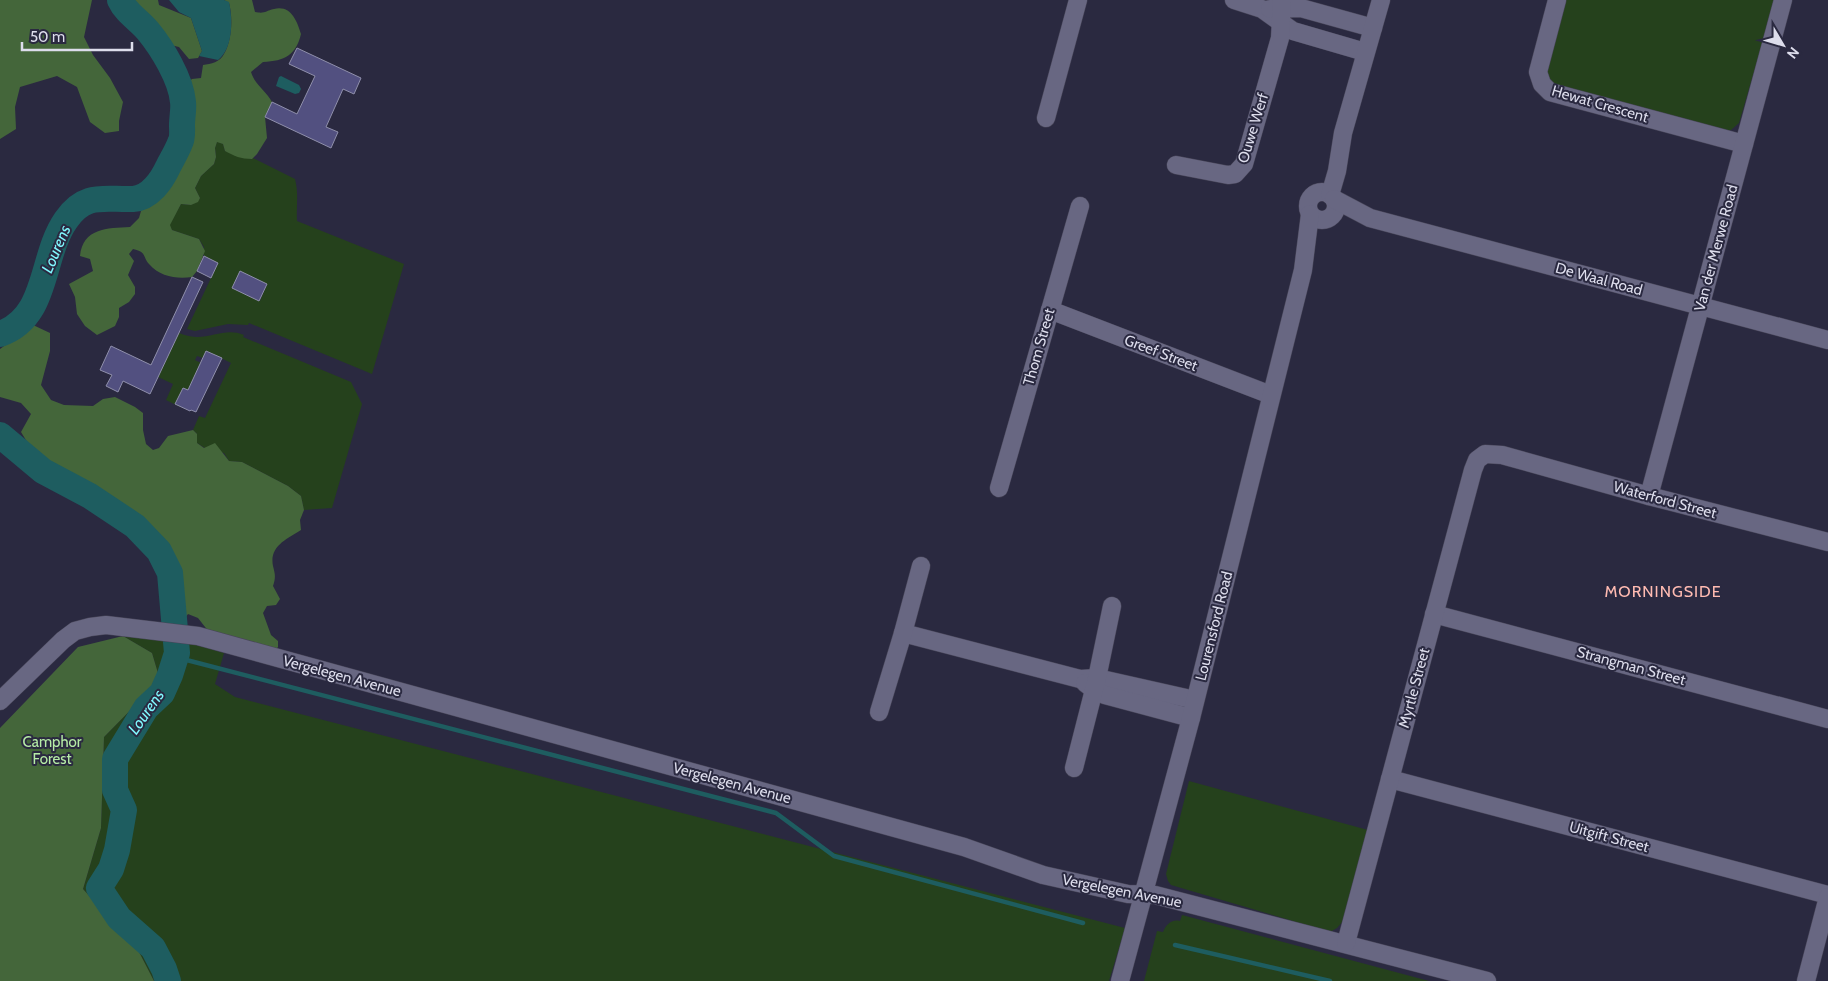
<svg xmlns="http://www.w3.org/2000/svg" width="1828" height="981" viewBox="0 0 1828 981" font-family="Cabin,sans-serif">
<rect width="100%" height="100%" fill="#2a2940"/>
<g fill="#25411c" fill-rule="evenodd">
<polygon points="1566,0 1775,0 1739,123 1731,130 1725,131 1553,85 1548,77 1547,72"/>
<path d="M217,141L223,144L225,151L252,159L253,158L295,179C299,195 296,206 297,221L404,264L372,374L249,323L248,325L228,324L195,331L187,329L218,263L204,256V247L199,239L172,230L169,225L181,204L191,205L200,198L195,188L201,176L214,164L216,157L215,148ZM240,272L267,284L260,301L232,288Z"/>
<path d="M170,329C178,333 188,337 197,337C214,337 227,328 244,335L243,337L351,382L362,404L332,508L304,510L301,496L288,486L242,462L229,461L224,453L205,448L197,443V434L193,430L199,416L205,418L231,363L207,351L203,358L197,356L195,360L201,363L188,390L183,388L181,392L186,395L180,407L166,400L173,384L158,377L174,343Z"/>
<path d="M123,636C158,637 191,642 224,653L215,684L235,697L1125,928L1109,981H154L138,950L83,889L101,828L104,737L160,680L152,653Z"/>
<polygon points="1189,781 1368,830 1344,920 1337,928 1330,932 1171,885 1168,881 1166,874"/>
<path d="M1182,915L1429,981H1144L1157,931L1163,932C1166,925 1171,919 1180,921Z"/>
</g>
<g fill="#44663a">
<polygon points="0,0 92,0 84,37 93,55 110,78 123,102 119,121 119,131 105,133 90,122 77,87 57,76 20,87 15,107 16,129 0,139"/>
<polygon points="125,0 158,0 159,5 191,18 202,51 198,58 189,59 179,47 162,43"/>
<path d="M224,0H252L255,12C265,14 265,11 274,9C291,5 297,21 301,34C296,55 285,61 263,62L251,72C255,85 266,91 272,102L265,117L267,138L257,154L252,159C241,159 234,156 225,151L223,144L217,142L215,148L216,157L214,164L201,176L195,188L200,198L198,202L191,205L181,204L170,225L172,230L199,239L205,251L197,271L192,277C177,279 160,277 149,264C142,256 147,252 133,249L129,254L134,261L128,275L135,287V294L129,302L119,308V317L115,326L97,335L85,326L77,314L75,297L69,284L93,271L90,259L80,256C83,228 107,228 130,227L139,218L141,211L148,201L161,188L171,174L180,157L190,119L185,96V85L192,79L201,78L203,65C211,64 220,62 224,54C232,40 233,18 229,3Z"/>
<path d="M33,325L50,333V351L41,385L51,400L64,405L93,406L103,399L115,397L135,407L143,413V430L146,444L153,450L159,448L168,436L193,430L197,434V443L204,448L215,443L229,461L242,462L288,486L301,496L304,510L300,520L301,530C287,539 269,546 273,566C275,574 276,577 273,586L280,599L276,605L267,606L263,613L271,635L278,641V647L274,652L209,632L198,618L188,614L181,624L176,618L175,574L166,552L153,535L138,521L131,510L114,499L83,480L45,463L32,450L21,432L31,414L21,403L0,397V349C10,343 23,326 33,325Z"/>
<polygon points="123,636 152,653 160,680 104,737 101,828 83,889 138,950 154,981 0,981 0,728 78,647"/>
</g>
<g fill="#1e5d60">
<path d="M169,0H224L229,2C233,20 233,49 218,60L199,56L202,51L191,18L179,12Z"/>
<polygon points="281,76 299,85 301,89 299,93 295,94 276,86 279,77"/>
</g>
<g fill="none" stroke-linecap="round" stroke-linejoin="round">
<g stroke="#1e5d60" stroke-width="4.5">
<polyline points="175,657 776,813 834,856 1083,923"/>
<polyline points="1175,945 1330,981"/>
</g>
<g stroke="#1e5d60" stroke-width="26">
<path d="M0,334C49,317 40,257 66,220C85,192 104,200 133,199C150,198 162,180 168,167C172,159 177,151 180,143C183,138 182,130 182,125C182,117 184,109 183,102C181,79 162,48 148,31C139,20 126,13 120,0"/>
<polyline points="0,435 43,471 90,496 135,526 159,551 170,573 177,653 170,675 162,693 146,708 115,759 115,790 124,810 117,850 111,869 99,888 119,918 153,948 164,969 168,981"/>
</g>
</g>
<g fill="#525080" stroke="#8f8fab">
<polygon points="297,48 361,78 354,94 343,89 326,127 338,132 331,148 265,117 272,102 297,114 315,76 289,64"/>
<polygon points="204,256 218,263 211,278 197,271"/>
<polygon points="240,271 267,284 259,301 232,288"/>
<polygon points="192,277 203,282 150,394 123,381 118,392 106,386 112,375 100,370 111,346 151,365"/>
<polygon points="206,351 222,358 196,412 191,410 190,411 175,404 183,388 188,390"/>
</g>
<g fill="none" stroke-linecap="round" stroke-linejoin="round">
<defs>
<g id="minor">
<polyline points="1234,0 1262,9 1293,31 1365,52"/>
<polyline points="1557,0 1538,72 1542,84 1550,92 1744,144"/>
<polyline points="1270,9 1301,8 1373,28"/>
<polyline points="1046,118 1078,0"/>
<polyline points="1176,165 1228,175 1235,174 1244,164 1280,38 1282,0"/>
<circle cx="1322" cy="206" r="14"/>
<polyline points="1330,195 1337,171 1343,133 1381,0"/>
<polyline points="1334,199 1370,218 1828,340"/>
<polyline points="1050,310 1271,395"/>
<polyline points="999,488 1080,206"/>
<polyline points="1649,496 1783,0"/>
<polyline points="1434,614 1828,719"/>
<polyline points="903,633 1080,679 1097,678 1195,700"/>
<polyline points="1085,683 1094,690 1105,695 1191,718"/>
<polyline points="0,701 63,640 75,631 90,627 106,625 198,636 964,847 1043,875 1128,894 1155,895 1487,981"/>
<polyline points="879,712 903,633 921,566"/>
<polyline points="1074,768 1097,678 1112,606"/>
<polyline points="1390,779 1828,895"/>
<polyline points="1346,943 1473,470 1477,460 1485,454 1502,455 1649,496 1828,542"/>
<polyline points="1120,981 1191,718 1303,270 1310,214"/>
<polyline points="1806,981 1828,897"/>
</g>
</defs>
<use href="#minor" stroke="#484659" stroke-width="19"/>
<use href="#minor" stroke="#686782" stroke-width="18"/>
</g>
<g text-anchor="middle" dominant-baseline="central" stroke-width="4" stroke-linejoin="round" paint-order="stroke">
<g font-size="15" fill="#ddddec" stroke="#2a2940">
<text transform="translate(1600 104) rotate(16)">Hewat Crescent</text>
<text transform="translate(1253 128) rotate(-73)">Ouwe Werf</text>
<text transform="translate(1716 248) rotate(-75)">Van der Merwe Road</text>
<text transform="translate(1599 279) rotate(15)">De Waal Road</text>
<text transform="translate(1039 347) rotate(-74)">Thom Street</text>
<text transform="translate(1161 353) rotate(21)">Greef Street</text>
<text transform="translate(1665 500) rotate(15)">Waterford Street</text>
<text transform="translate(1214 626) rotate(-76)">Lourensford Road</text>
<text transform="translate(1631 666) rotate(15)">Strangman Street</text>
<text transform="translate(342 676) rotate(15)">Vergelegen Avenue</text>
<text transform="translate(1414 688) rotate(-75)">Myrtle Street</text>
<text transform="translate(732 783) rotate(15)">Vergelegen Avenue</text>
<text transform="translate(1609 837) rotate(15)">Uitgift Street</text>
<text transform="translate(1122 891) rotate(11)">Vergelegen Avenue</text>
</g>
<g font-size="15" fill="#b6eca6" stroke="#2a2940">
<text x="52" y="742">Camphor<tspan x="52" dy="17">Forest</tspan></text>
</g>
<g font-size="16" font-style="italic" fill="#81f9ff" stroke="#2a2940">
<text transform="translate(56 249) rotate(-67)">Lourens</text>
<text transform="translate(146 712) rotate(-55)">Lourens</text>
</g>
<g font-size="16" letter-spacing="1" fill="#ffbbb2" stroke="#2a2940">
<text x="1663" y="591">MORNINGSIDE</text>
</g>
</g>
<g transform="translate(1783 45) rotate(128)" stroke="#2a2940" stroke-width="4" paint-order="stroke">
<path d="M0-4L9 19L0 12L-9 19Z" fill="#ddddec"/>
<text y="-8" font-size="14" font-weight="bold" text-anchor="middle" fill="#ddddec">N</text>
</g>
<path d="M22 42v8h110v-8" fill="none" stroke="#ddddec" stroke-width="2.5"/>
<text x="30" y="42" font-size="15" fill="#ddddec" stroke="#2a2940" stroke-width="4" paint-order="stroke">50 m</text>
</svg>
